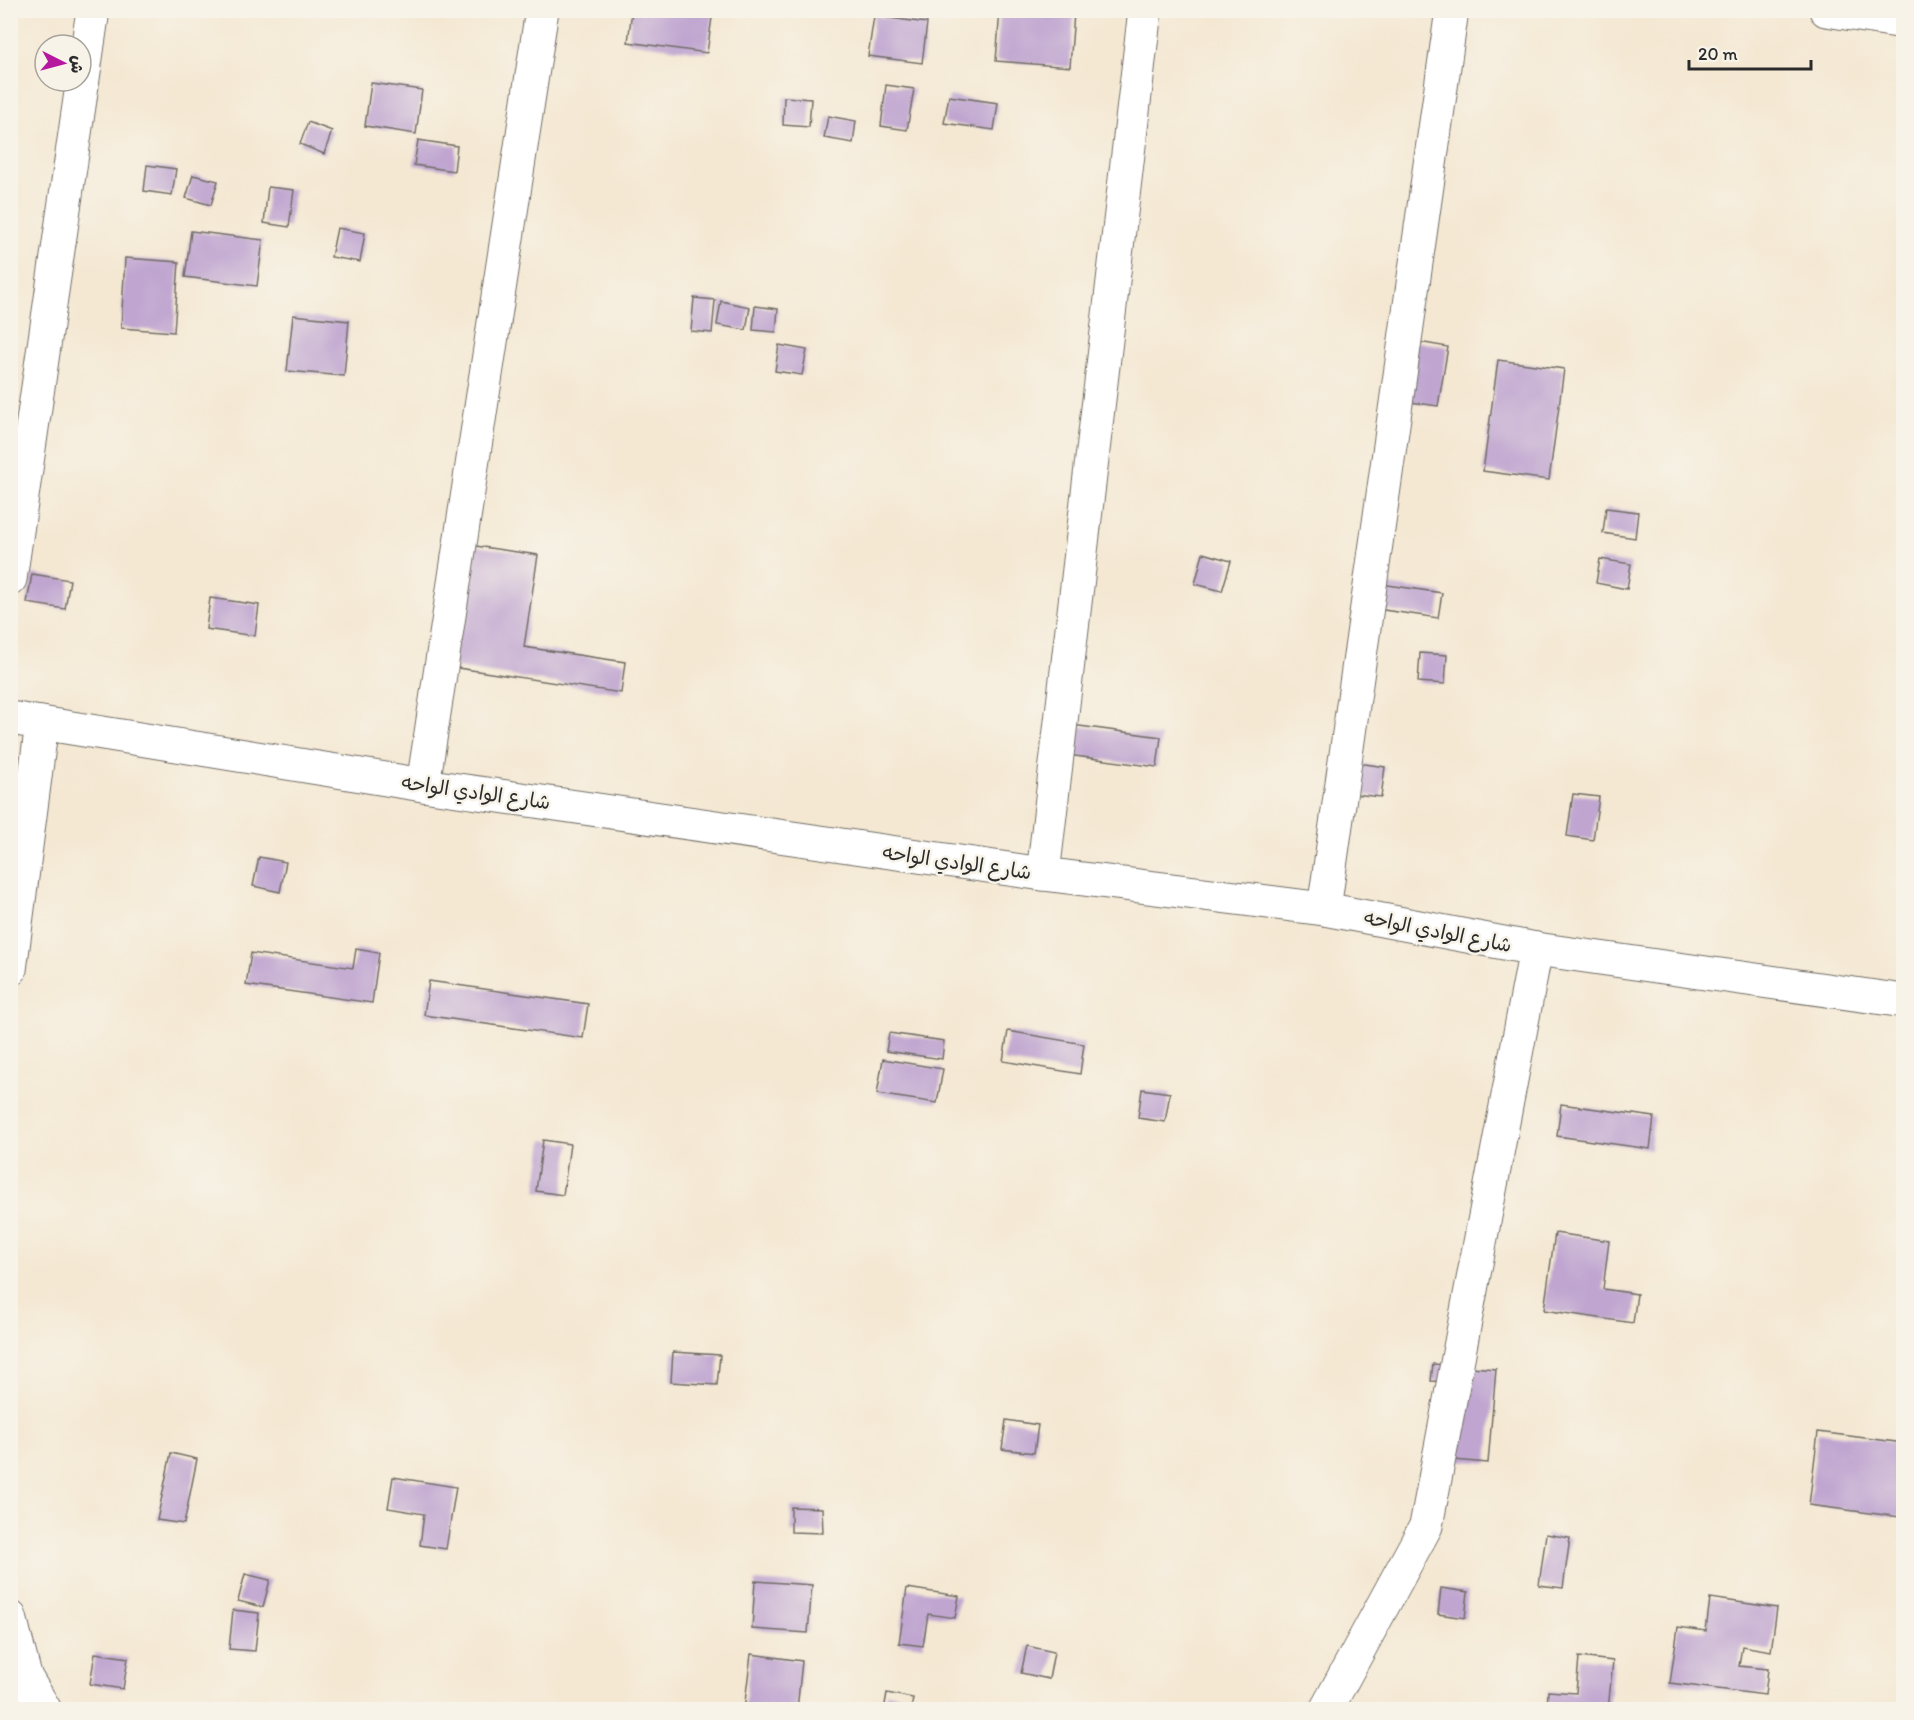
<svg xmlns="http://www.w3.org/2000/svg" width="1914" height="1720" viewBox="0 0 1914 1720" font-family="Itim,'Playpen Sans Arabic',sans-serif">
<rect width="100%" height="100%" fill="#f7f3e8"/>
<filter id="ink" filterUnits="userSpaceOnUse"><feTurbulence type="fractalNoise" baseFrequency=".0167" numOctaves="2"/><feDisplacementMap in="SourceGraphic" scale="12" xChannelSelector="R" yChannelSelector="G"/><feConvolveMatrix kernelMatrix="1 2 1 2 8 2 1 2 1" color-interpolation-filters="sRGB"/></filter>
<filter id="wash" filterUnits="userSpaceOnUse"><feTurbulence type="fractalNoise" baseFrequency=".008" numOctaves="4" result="noise"/><feDisplacementMap in="SourceGraphic" scale="24" xChannelSelector="R" yChannelSelector="G"/><feGaussianBlur stdDeviation="1.35" result="paint"/><feColorMatrix in="noise" values="0 0 0 0 0 0 0 0 0 0 0 0 0 0 0 0 0 1.4 0 .05"/><feComposite in="paint" operator="in"/></filter>
<g filter="url(#wash)">
<rect width="100%" height="100%" fill="#f4e8d3"/>
<g id="blocks">
<g fill="#bfa5d0">
<polygon points="632,10 713,10 707,53 628,42"/>
<polygon points="1000,10 1074,13 1070,67 996,61"/>
<polygon points="874,16 927,23 922,63 868,56"/>
<polygon points="371,83 422,90 416,134 365,126"/>
<polygon points="886,85 914,89 907,130 881,126"/>
<polygon points="949,96 998,103 994,130 944,123"/>
<polygon points="784,97 811,99 809,127 783,125"/>
<polygon points="828,116 856,121 853,143 824,138"/>
<polygon points="308,122 332,131 324,154 300,144"/>
<polygon points="418,140 457,146 454,171 414,165"/>
<polygon points="147,165 176,169 172,195 144,191"/>
<polygon points="193,175 218,181 211,205 186,198"/>
<polygon points="268,187 294,190 289,227 264,223"/>
<polygon points="337,228 365,233 360,262 331,257"/>
<polygon points="191,231 263,240 257,286 185,277"/>
<polygon points="125,258 179,262 174,332 121,328"/>
<polygon points="694,298 715,300 712,333 691,331"/>
<polygon points="721,301 750,307 746,330 717,325"/>
<polygon points="755,306 778,309 776,332 753,330"/>
<polygon points="293,315 349,321 344,376 287,371"/>
<polygon points="1413,341 1448,347 1438,406 1404,401"/>
<polygon points="779,345 807,350 802,375 775,371"/>
<polygon points="1498,360 1564,369 1549,480 1483,471"/>
<polygon points="1606,508 1638,512 1635,538 1603,533"/>
<polygon points="462,544 538,555 524,647 625,662 621,693 445,666"/>
<polygon points="1203,553 1231,561 1222,591 1195,584"/>
<polygon points="1600,559 1631,564 1627,589 1596,583"/>
<polygon points="32,574 70,580 65,609 27,603"/>
<polygon points="1381,584 1442,593 1438,618 1377,609"/>
<polygon points="210,598 259,605 255,636 206,629"/>
<polygon points="1420,653 1447,655 1445,684 1418,682"/>
<polygon points="1057,723 1161,737 1157,767 1053,753"/>
<polygon points="1358,763 1385,767 1381,797 1354,794"/>
<polygon points="1573,794 1599,797 1593,840 1567,836"/>
<polygon points="259,857 286,862 280,892 253,886"/>
<polygon points="356,949 379,953 372,1003 246,985 251,953 353,968"/>
<polygon points="429,981 588,1004 583,1038 424,1015"/>
<polygon points="1008,1031 1084,1044 1080,1074 1003,1061"/>
<polygon points="889,1033 944,1041 942,1059 886,1051"/>
<polygon points="883,1059 943,1069 937,1103 877,1094"/>
<polygon points="1142,1089 1170,1093 1165,1122 1138,1118"/>
<polygon points="1561,1104 1654,1117 1650,1149 1557,1136"/>
<polygon points="543,1140 570,1144 563,1195 536,1191"/>
<polygon points="1555,1233 1609,1241 1603,1289 1637,1294 1633,1323 1544,1310"/>
<polygon points="673,1352 720,1355 717,1385 671,1382"/>
<polygon points="1433,1364 1496,1369 1488,1463 1430,1458 1464,1383 1431,1381"/>
<polygon points="1006,1420 1038,1425 1034,1453 1002,1449"/>
<polygon points="1818,1432 1904,1443 1904,1488 1900,1517 1809,1505"/>
<polygon points="171,1453 197,1459 184,1524 157,1520"/>
<polygon points="393,1477 456,1487 446,1549 420,1545 424,1514 388,1508"/>
<polygon points="791,1507 822,1508 823,1533 791,1532"/>
<polygon points="1546,1534 1570,1538 1563,1588 1539,1585"/>
<polygon points="245,1574 270,1580 263,1607 238,1601"/>
<polygon points="755,1581 812,1585 808,1633 752,1629"/>
<polygon points="907,1588 959,1596 955,1618 928,1614 923,1646 899,1643"/>
<polygon points="1441,1588 1468,1592 1465,1618 1438,1614"/>
<polygon points="1710,1598 1777,1608 1771,1651 1742,1646 1739,1666 1768,1669 1765,1695 1670,1683 1678,1627 1706,1631"/>
<polygon points="233,1610 259,1613 255,1651 229,1649"/>
<polygon points="1027,1646 1054,1652 1049,1679 1021,1673"/>
<polygon points="95,1653 128,1658 123,1689 90,1684"/>
<polygon points="751,1654 802,1661 797,1710 744,1710"/>
<polygon points="1579,1657 1613,1661 1608,1710 1547,1710 1548,1691 1576,1693"/>
<polygon points="887,1693 913,1698 911,1710 884,1710"/>
</g>
</g>
</g>
<g filter="url(#ink)">
<use href="#blocks" fill-opacity="0" stroke="#716d66" stroke-width="1.5"/>
<g fill="none" stroke-linecap="round" stroke-linejoin="round">
<defs>
<g id="minor">
<polyline points="1826,10 1904,22"/>
<polyline points="10,579 93,10"/>
<polyline points="423,785 542,10"/>
<polyline points="1043,874 1145,10"/>
<polyline points="1324,909 1452,10"/>
<polyline points="10,970 42,723"/>
<polyline points="10,1617 25,1676 45,1710"/>
<polyline points="1326,1710 1426,1526 1536,949"/>
</g>
<polyline id="secondary" points="10,718 423,785 1043,874 1324,909 1536,949 1904,1001"/>
</defs>
<use href="#minor" stroke="#716d66" stroke-width="35"/>
<use href="#secondary" stroke="#716d66" stroke-width="35"/>
<use href="#minor" stroke="#fff" stroke-width="33"/>
<use href="#secondary" stroke="#fff" stroke-width="33"/>
</g>
</g>
<g text-anchor="middle" dominant-baseline="central" stroke-width="5" stroke-linejoin="round" paint-order="stroke">
<g font-size="20" fill="#2b2b2b" stroke="#f7f3e8">
<text transform="translate(476 792) rotate(8)">شارع الوادي الواحه</text>
<text transform="translate(957 862) rotate(8)">شارع الوادي الواحه</text>
<text transform="translate(1438 931) rotate(11)">شارع الوادي الواحه</text>
</g>
</g>
<rect width="1914" height="1720" fill="none" stroke="#f7f3e8" stroke-width="36"/>
<g transform="translate(63 63) rotate(96)"><circle r="28" fill="#f7f3e8" stroke="#a5a39c" stroke-width="1.5"/>
<path d="M0-4.5L10 22L0 15L-10 22Z" fill="#b5179e"/>
<text y="-9" font-size="16" font-weight="bold" text-anchor="middle" fill="#2b2b2b">ش</text>
</g>
<path d="M1689 60v9h122v-9" fill="none" stroke="#2b2b2b" stroke-width="3"/>
<text x="1698" y="60" font-size="18" fill="#2b2b2b" stroke="#f7f3e8" stroke-width="4.5" paint-order="stroke">20 m</text>
</svg>
